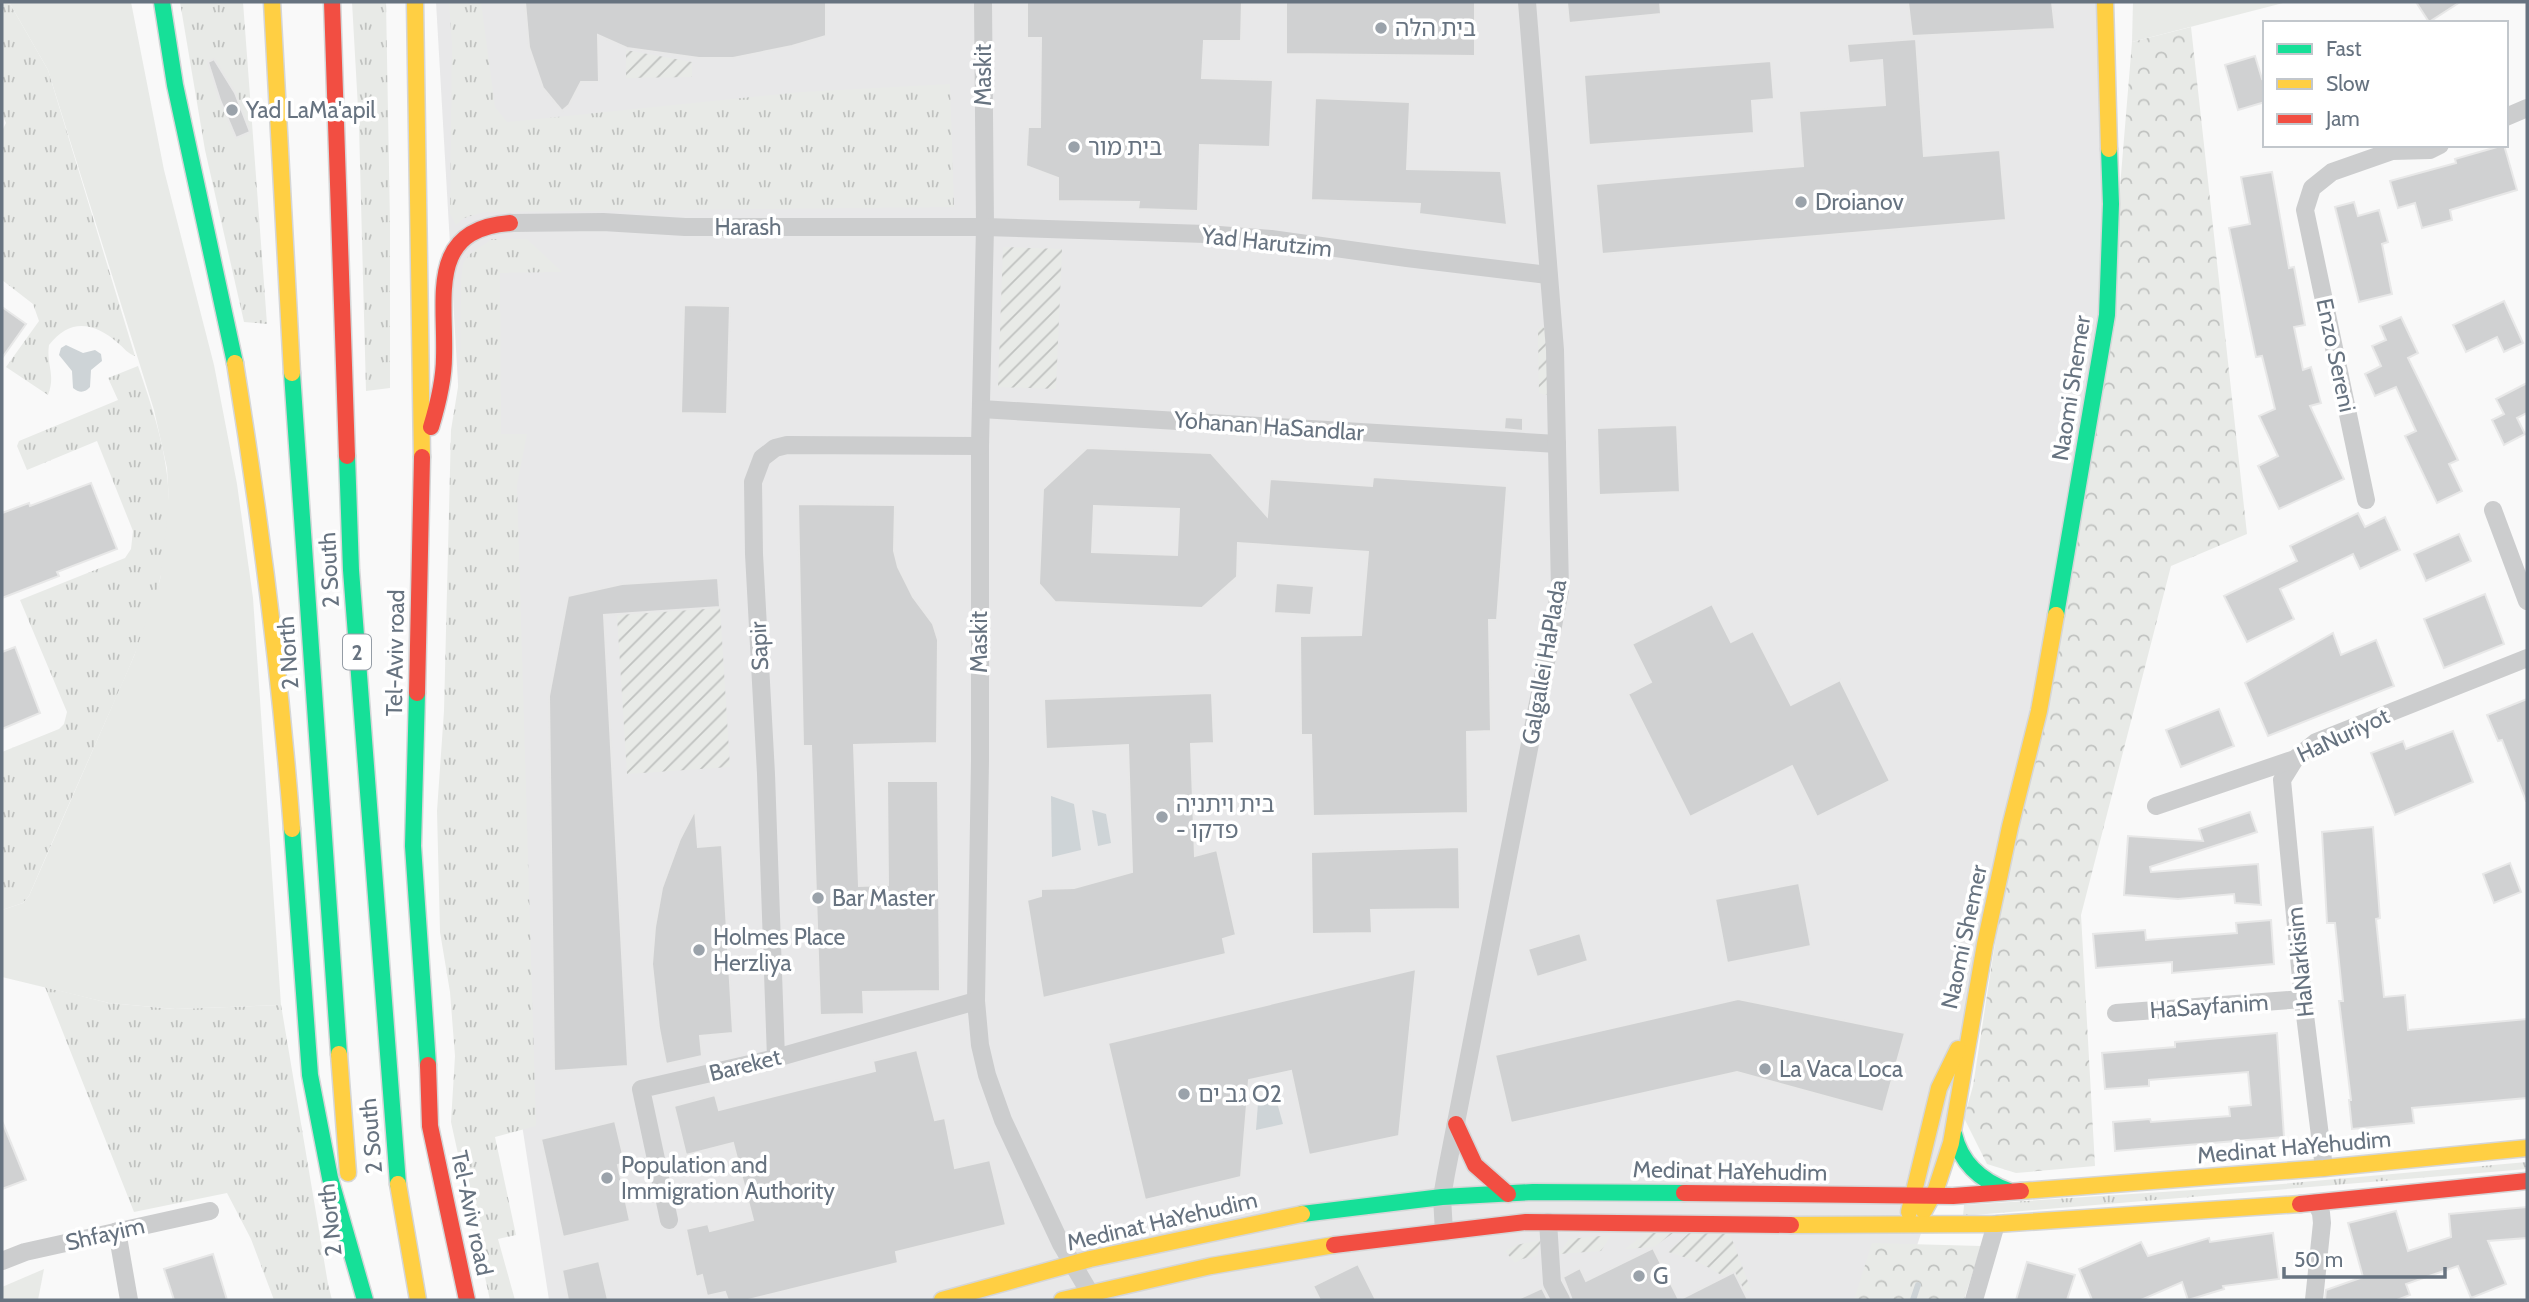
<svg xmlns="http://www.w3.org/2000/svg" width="2529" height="1302" viewBox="0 0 2529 1302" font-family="Cabin,'Noto Sans Hebrew',sans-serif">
<defs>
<pattern id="grass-tufts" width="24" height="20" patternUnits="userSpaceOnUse" patternTransform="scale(1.75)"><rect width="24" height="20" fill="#e8eae7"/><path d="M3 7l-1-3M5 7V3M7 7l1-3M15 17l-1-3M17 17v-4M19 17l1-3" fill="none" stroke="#c0c2c0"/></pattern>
<pattern id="forest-crowns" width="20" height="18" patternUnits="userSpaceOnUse" patternTransform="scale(1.75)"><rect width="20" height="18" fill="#e8eae7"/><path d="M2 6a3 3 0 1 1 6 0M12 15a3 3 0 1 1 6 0" fill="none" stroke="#c0c2c0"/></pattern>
<pattern id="garden-furrows" width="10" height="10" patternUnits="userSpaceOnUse" patternTransform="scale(1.75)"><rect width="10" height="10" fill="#e8eae7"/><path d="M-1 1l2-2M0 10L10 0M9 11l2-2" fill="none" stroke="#c0c2c0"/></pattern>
</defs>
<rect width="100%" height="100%" fill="#f9f9f9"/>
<polygon fill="#e8e8e9" points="436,2 2105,2 2107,315 1937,1185 1899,1300 549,1300 488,904"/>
<g fill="url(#grass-tufts)">
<path d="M2,2H9L48,70L135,356C128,354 124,348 118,343C94,322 70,318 49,345C46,365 56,374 48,395L6,367L39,321L33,304L2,280V131L6,123L2,114Z"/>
<polygon points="180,2 243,2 267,324 244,322 205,150"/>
<polygon points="352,2 386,2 390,223 390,388 366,391 359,126"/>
<polygon points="449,2 481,2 495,107 507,122 802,92 950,84 954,207 484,212 464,218 456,225 450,214 452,44"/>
<polygon points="492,239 527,239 562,272 500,273 501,434 527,434 517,485 536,1126 495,1137 516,1235 498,1239 515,1300 490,1300 451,1122 455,1056 450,992 440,932 437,811 444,711 451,430 460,375 461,280 463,263 470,254"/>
<path d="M138,366C153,409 168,454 169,501C172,582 132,661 100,734C76,788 52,842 29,896L23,903L2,910V752L59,729L64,724L67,712L20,600L125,558L131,549L133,531L97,441L27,470L17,446L19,441L118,400L108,378Z"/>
<polygon points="45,987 109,1003 174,1009 281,1005 328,1284 332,1300 274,1300 251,1239 227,1193 134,1212"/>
<polygon points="2527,1162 2527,1169 1963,1216 1964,1205 2270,1185"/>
</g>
<g fill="url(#forest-crowns)">
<polygon points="2191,27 2247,534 2171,566 2081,915 2095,1166 2016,1173 1987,1164 1964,1118 1973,1086 2021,775 2109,320 2132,42"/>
<polygon points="1872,1243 1981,1246 1964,1300 1854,1300"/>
</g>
<g fill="#e8eae7">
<polygon points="9,2 131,2 164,170 214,365 237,484 253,598 281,1005 175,1009 109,1003 2,977 2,910 23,903 29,896 134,656 160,580 169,503 167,468 154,410 48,70"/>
<polygon points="2133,2 2287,2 2132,42"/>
<polygon points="44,1269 38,1300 2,1300 2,1287"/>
</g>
<g fill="url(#garden-furrows)">
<polygon points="626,50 692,62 692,77 626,78"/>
<polygon points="1003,247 1062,249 1056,389 998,387"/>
<polygon points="1542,326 1545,329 1551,392 1546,395 1539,393 1538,330"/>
<polygon points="626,584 628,613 720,607 730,767 627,774 615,585"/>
<path d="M1729,1231L1751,1290L1741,1292C1720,1270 1696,1260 1668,1252L1689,1233Z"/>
<polygon points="1646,1233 1673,1233 1654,1247 1625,1249"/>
<polygon points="1611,1235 1601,1251 1559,1254 1569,1239"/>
<polygon points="1541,1240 1537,1256 1522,1259 1515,1263 1505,1251 1516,1245"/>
</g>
<g fill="#ced4d7">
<path d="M66,345L83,353L95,350L101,354L102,361L91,370L90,387C85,393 79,393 73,388L72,371L59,355L61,348Z"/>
<polygon points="1051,796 1074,804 1081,850 1052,857"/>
<polygon points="1092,810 1106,814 1111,843 1098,846"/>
<polygon points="1276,1099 1283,1124 1256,1130 1258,1103"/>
</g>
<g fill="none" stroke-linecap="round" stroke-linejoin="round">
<polyline stroke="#ced4d7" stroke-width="6" points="1913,1300 1918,1285"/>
</g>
<g fill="#d0d1d2" stroke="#e8e8e8" stroke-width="2" fill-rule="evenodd">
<polygon points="525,2 826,2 826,36 792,46 733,58 699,58 627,48 598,35 599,82 581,82 569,105 562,111 543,88 529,47"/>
<polygon points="1027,2 1242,2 1241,41 1204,41 1202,78 1273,80 1270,147 1200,145 1198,211 1138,209 1139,202 1058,201 1058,178 1026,166 1028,127 1040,127 1041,38 1027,38"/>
<polygon points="1286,2 1475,2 1475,56 1286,54"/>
<polygon points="1567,2 1660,2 1661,14 1569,23"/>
<polygon points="1908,2 2052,2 2055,29 1912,36"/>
<polygon points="2416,2 2460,2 2429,22"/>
<polygon points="1916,39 1924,156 2000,150 2006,220 1602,254 1596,184 1803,166 1799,111 1885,105 1882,60 1849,63 1847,44"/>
<polygon points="2255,56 2262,79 2265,78 2265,102 2238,110 2225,65"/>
<polygon points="214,59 235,93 250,132 236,138 220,100 208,62"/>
<polygon points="1771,61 1774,99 1752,101 1754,133 1589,145 1584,75"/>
<polygon points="1315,98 1410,102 1407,169 1501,171 1507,225 1419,214 1420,204 1311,200"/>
<polygon points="2504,145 2517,190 2450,210 2452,220 2422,228 2415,203 2398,208 2390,181 2456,163 2455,159"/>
<polygon points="2272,172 2289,268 2294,267 2305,325 2294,327 2303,370 2311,367 2321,403 2310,406 2344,479 2279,509 2258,466 2278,456 2259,416 2275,409 2262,356 2256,357 2229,228 2250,224 2241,177"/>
<polygon points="2354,202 2358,216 2379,210 2388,242 2382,244 2392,294 2359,302 2335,207"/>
<polygon points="2504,301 2523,343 2504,352 2497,337 2466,352 2453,325"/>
<polygon points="684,305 730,306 727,414 681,413"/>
<polygon points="2,307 26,324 2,358"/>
<polygon points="2401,317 2418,353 2408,358 2458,460 2449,464 2462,491 2437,503 2405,436 2416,431 2396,387 2375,396 2365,374 2381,366 2372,346 2386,340 2380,326"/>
<polygon points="2527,383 2527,413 2517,418 2525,434 2504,445 2492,420 2504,414 2496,399"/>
<polygon points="1505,417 1523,418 1523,431 1504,429"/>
<polygon points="1677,425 1680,492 1599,495 1597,428"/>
<path d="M1087,448L1211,453L1267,516L1270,479L1372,486L1373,477L1507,486L1497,620H1489L1491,731L1467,732L1468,813L1313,816L1311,735H1301L1300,636L1361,635L1368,552L1238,543L1237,577L1202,608L1055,602L1039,584L1043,489ZM1094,506L1179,509L1177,555L1092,552Z"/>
<polygon points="91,483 117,549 57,572 59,576 2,598 2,513 29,503 30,506"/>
<polygon points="798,504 895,505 894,551 898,567 913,597 933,624 938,640 937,743 854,745 859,886 888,885 887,781 938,781 940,991 863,992 864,1014 820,1015 811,746 803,746"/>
<polygon points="2358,513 2365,527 2385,517 2400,550 2360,569 2353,554 2280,589 2294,619 2247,642 2224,596 2297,561 2290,546"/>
<polygon points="2459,534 2471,561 2426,581 2414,554"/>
<polygon points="718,578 720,607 604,615 628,1066 554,1071 549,696 568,596 622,584"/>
<polygon points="1276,583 1314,586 1311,615 1274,613"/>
<polygon points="2485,594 2504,644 2444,668 2424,619"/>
<polygon points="1712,604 1731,642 1753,631 1791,705 1840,680 1890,781 1817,817 1792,766 1690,817 1628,694 1651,682 1632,644"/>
<polygon points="2333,633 2341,655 2376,640 2394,686 2268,736 2245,683"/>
<polygon points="15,647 40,713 2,729 2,652"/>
<polygon points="1212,693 1214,743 1191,744 1195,856 1217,850 1236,935 1223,939 1226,954 1043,998 1027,900 1041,896 1041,889 1074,888 1132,872 1128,745 1046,749 1044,699"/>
<polygon points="2527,699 2527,801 2526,801 2502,740 2498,741 2487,715"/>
<polygon points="2219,709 2234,746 2181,767 2166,730"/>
<polygon points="2453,731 2473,782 2395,815 2371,753 2403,741 2406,749"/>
<polygon points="695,810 698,847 722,845 733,1033 700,1036 702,1056 666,1064 659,1028 652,964 655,927 662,888 680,839"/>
<polygon points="2250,812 2257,832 2150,867 2151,872 2258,864 2261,905 2235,903 2234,894 2178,899 2124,895 2128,836 2203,841 2199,829"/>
<polygon points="2373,827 2380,918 2376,919 2384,997 2405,995 2408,1030 2527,1019 2527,1098 2412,1108 2414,1123 2352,1129 2349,1100 2351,1100 2339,1001 2343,1001 2335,923 2327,923 2322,832"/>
<polygon points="1459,847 1460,909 1371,910 1372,933 1312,934 1311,852"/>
<polygon points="2510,863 2521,892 2494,903 2483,874"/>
<polygon points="1799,883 1811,946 1727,963 1715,899"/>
<polygon points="2271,920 2274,964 2172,973 2172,962 2096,968 2093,934 2145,930 2146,940 2237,933 2236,923"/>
<polygon points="1580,933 1588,961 1537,977 1528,949"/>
<polygon points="1416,969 1399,1136 1309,1155 1291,1071 1249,1080 1241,1177 1145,1200 1108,1043"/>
<polygon points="1738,999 1905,1033 1883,1112 1737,1072 1511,1123 1495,1055"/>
<polygon points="2277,1033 2284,1137 2115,1151 2113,1122 2150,1119 2151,1122 2230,1116 2229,1107 2251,1105 2248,1072 2149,1080 2149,1086 2105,1089 2102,1053 2175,1047 2175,1042"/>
<polygon points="917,1050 935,1120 945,1118 955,1168 990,1160 1006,1225 896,1252 898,1263 748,1300 728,1300 725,1292 707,1296 702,1275 696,1277 686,1229 708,1224 710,1231 753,1220 733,1143 686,1155 674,1106 715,1095 719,1110 875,1071 873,1061"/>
<polygon points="2,1121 26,1180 2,1189"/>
<polygon points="615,1121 625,1163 618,1165 630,1221 563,1237 541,1139"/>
<polygon points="2527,1207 2527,1238 2488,1241 2506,1284 2471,1298 2458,1266 2406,1284 2410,1295 2397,1300 2325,1300 2326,1290 2363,1277 2348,1223 2396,1211 2408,1251 2451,1237 2449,1214"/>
<polygon points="2273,1233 2279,1279 2223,1286 2224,1289 2188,1300 2182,1282 2141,1300 2092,1300 2079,1269 2141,1242 2148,1256 2209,1238 2210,1242"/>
<polygon points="1653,1248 1679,1300 1734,1272 1748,1300 1572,1300 1563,1277 1580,1268 1586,1281"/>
<polygon points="213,1254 227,1300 174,1300 164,1269"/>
<polygon points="599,1261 608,1300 568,1300 562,1270"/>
<polygon points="2027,1262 2075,1275 2067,1300 2016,1300"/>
<polygon points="1358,1264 1376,1300 1320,1300 1313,1286"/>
<polygon points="1542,1288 1548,1300 1516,1300"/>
</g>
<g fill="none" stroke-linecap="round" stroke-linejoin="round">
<defs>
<g id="fast">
<polyline points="162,2 175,85 235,363"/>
<polyline points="292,373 339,1054"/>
<polyline points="347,456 351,570 398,1184"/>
<polyline points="2056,615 2107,315 2111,204 2109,149"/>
<polyline points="417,693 413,846 428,1065"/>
<polyline points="292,829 310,1075 330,1178 365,1300"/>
<path d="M1954,1134C1961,1164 1981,1181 2009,1191"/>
<polyline points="1302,1214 1442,1197 1533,1192 1684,1193"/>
</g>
<g id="slow">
<polyline points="272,2 292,373"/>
<polyline points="415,2 422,457"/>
<polyline points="2105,2 2109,149"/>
<path d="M235,363C260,517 280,673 292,829"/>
<polyline points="339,1054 348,1173"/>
<polyline points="398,1184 418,1300"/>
<polyline points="2021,1191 2324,1168 2527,1148"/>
<polyline points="1924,1211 1936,1189 1951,1143 1985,944 2010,827 2039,711 2056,615"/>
<polyline points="1909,1212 1939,1088 1958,1049"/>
<polyline points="1791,1225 1996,1224 2300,1204"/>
<polyline points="942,1300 1090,1259 1302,1214"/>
<polyline points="1062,1300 1211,1266 1334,1245"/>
</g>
<g id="jam">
<polyline points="332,2 347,456"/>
<path d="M431,427C438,404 444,381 444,357C446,297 427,229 510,223"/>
<polyline points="417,693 422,457"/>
<polyline points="428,1065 430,1126 467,1300"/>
<polyline points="1456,1124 1475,1165 1508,1194"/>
<polyline points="1684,1193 1953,1196 2021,1191"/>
<polyline points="2300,1204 2527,1181"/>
<polyline points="1334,1245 1526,1222 1791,1225"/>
</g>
</defs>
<use href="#fast" stroke="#d5d6d7" stroke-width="19"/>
<use href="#slow" stroke="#d5d6d7" stroke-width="19"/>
<use href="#jam" stroke="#d5d6d7" stroke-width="19"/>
<g stroke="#cccdce" stroke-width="18">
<polyline points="983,2 985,227 980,446 980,761 976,1001 980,1045 987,1075 1003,1120 1061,1244 1094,1300"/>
<polyline points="2506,117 2527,108"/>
<polyline points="510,223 603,222 685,227 985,227 1206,234 1271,239 1407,258 1548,275"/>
<polyline points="981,409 1557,444"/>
<polyline points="2366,500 2305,210 2312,188 2332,172 2392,151 2430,150 2440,145"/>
<polyline points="2493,510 2527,601"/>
<polyline points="2295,759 2282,780 2303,999 2324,1168"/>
<polyline points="2156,806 2295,759 2316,742 2527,658"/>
<polyline points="2116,1013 2303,999"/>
<polyline points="776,1058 766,774 754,554 753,482 762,458 775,448 787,445 980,446"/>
<polyline points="669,1220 641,1089 776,1058 976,1001"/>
<polyline points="1548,1222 1552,1283 1561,1300"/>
<polyline points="117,1231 129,1300"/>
<polyline points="1444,1232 1442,1197 1446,1174 1560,590 1555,350 1527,2"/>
<polyline points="2,1261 25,1252 210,1211"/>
<polyline points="1974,1300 1996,1224"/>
<polyline points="2314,1300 2322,1223 2321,1213 2316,1203"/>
</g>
<use href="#fast" stroke="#16e098" stroke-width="16"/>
<use href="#slow" stroke="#ffcf43" stroke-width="16"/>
<use href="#jam" stroke="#f24e42" stroke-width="16"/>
</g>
<g fill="#9aa2aa" stroke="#fff" stroke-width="2.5">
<circle cx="1381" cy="28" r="7"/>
<circle cx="232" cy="110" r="7"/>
<circle cx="1074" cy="147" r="7"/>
<circle cx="1801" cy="202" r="7"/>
<circle cx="1162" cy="817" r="7"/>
<circle cx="818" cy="898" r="7"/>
<circle cx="699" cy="950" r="7"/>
<circle cx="1765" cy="1069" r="7"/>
<circle cx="1184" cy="1094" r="7"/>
<circle cx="607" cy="1178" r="7"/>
<circle cx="1639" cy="1276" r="7"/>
</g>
<g text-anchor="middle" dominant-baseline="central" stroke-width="7" stroke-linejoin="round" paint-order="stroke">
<rect fill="#fff" stroke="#959da6" stroke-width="2" x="343" y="634.5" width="28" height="35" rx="5"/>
<g font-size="21" font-weight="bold" fill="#677380">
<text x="357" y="652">2</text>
</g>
<g font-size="23" fill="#677380" stroke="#fff" text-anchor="start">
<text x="1395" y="28">בית הלה</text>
<text x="246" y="110">Yad LaMa'apil</text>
<text x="1088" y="147">בית מור</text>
<text x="1815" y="202">Droianov</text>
<text x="1176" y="804">בית ויתניה<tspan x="1176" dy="26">- פדקו</tspan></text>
<text x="832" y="898">Bar Master</text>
<text x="713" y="937">Holmes Place<tspan x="713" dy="26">Herzliya</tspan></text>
<text x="1779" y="1069">La Vaca Loca</text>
<text x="1198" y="1094">גב ים O2</text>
<text x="621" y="1165">Population and<tspan x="621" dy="26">Immigration Authority</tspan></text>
<text x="1653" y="1276">G</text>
</g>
<g font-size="23" fill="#677380" stroke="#fff">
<text transform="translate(983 75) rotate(-90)">Maskit</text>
<text x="748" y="227">Harash</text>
<text transform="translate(1267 242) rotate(6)">Yad Harutzim</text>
<text transform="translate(2336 355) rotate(78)">Enzo Sereni</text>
<text transform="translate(2071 388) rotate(-81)">Naomi Shemer</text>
<text transform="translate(1269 426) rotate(4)">Yohanan HaSandlar</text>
<text transform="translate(329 570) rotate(-93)">2 South</text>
<text transform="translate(979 642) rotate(-90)">Maskit</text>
<text transform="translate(759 646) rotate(-93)">Sapir</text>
<text transform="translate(288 653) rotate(-94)">2 North</text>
<text transform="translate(395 653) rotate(-89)">Tel-Aviv road</text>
<text transform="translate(1544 662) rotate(-80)">Galgallei HaPlada</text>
<text transform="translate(2343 735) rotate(-25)">HaNuriyot</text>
<text transform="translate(1964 937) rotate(-78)">Naomi Shemer</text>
<text transform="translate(2300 962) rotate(-96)">HaNarkisim</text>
<text transform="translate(2209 1006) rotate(-4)">HaSayfanim</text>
<text transform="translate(745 1065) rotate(-14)">Bareket</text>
<text transform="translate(371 1136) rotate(-95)">2 South</text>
<text transform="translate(2294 1147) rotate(-5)">Medinat HaYehudim</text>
<text transform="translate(1730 1171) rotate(1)">Medinat HaYehudim</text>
<text transform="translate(472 1213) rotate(78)">Tel-Aviv road</text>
<text transform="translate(330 1220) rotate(-96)">2 North</text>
<text transform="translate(1162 1221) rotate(-13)">Medinat HaYehudim</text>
<text transform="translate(105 1234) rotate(-13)">Shfayim</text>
</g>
</g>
<rect width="2529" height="1302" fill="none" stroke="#677380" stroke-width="7"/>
<rect x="2263" y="21" width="245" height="126" fill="#ffffff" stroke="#c2c7cc" stroke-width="2"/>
<rect x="2277" y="44" width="35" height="10" fill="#16e098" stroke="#c2c7cc" stroke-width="2"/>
<text x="2326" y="56" font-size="21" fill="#677380">Fast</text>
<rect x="2277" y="79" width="35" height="10" fill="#ffcf43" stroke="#c2c7cc" stroke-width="2"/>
<text x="2326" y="91" font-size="21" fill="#677380">Slow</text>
<rect x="2277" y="114" width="35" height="10" fill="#f24e42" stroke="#c2c7cc" stroke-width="2"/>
<text x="2326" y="126" font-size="21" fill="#677380">Jam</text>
<path d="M2284 1267v10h161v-10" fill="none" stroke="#677380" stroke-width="3.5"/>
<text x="2294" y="1267" font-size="21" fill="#677380" stroke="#ffffff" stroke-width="5" paint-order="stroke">50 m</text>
</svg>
